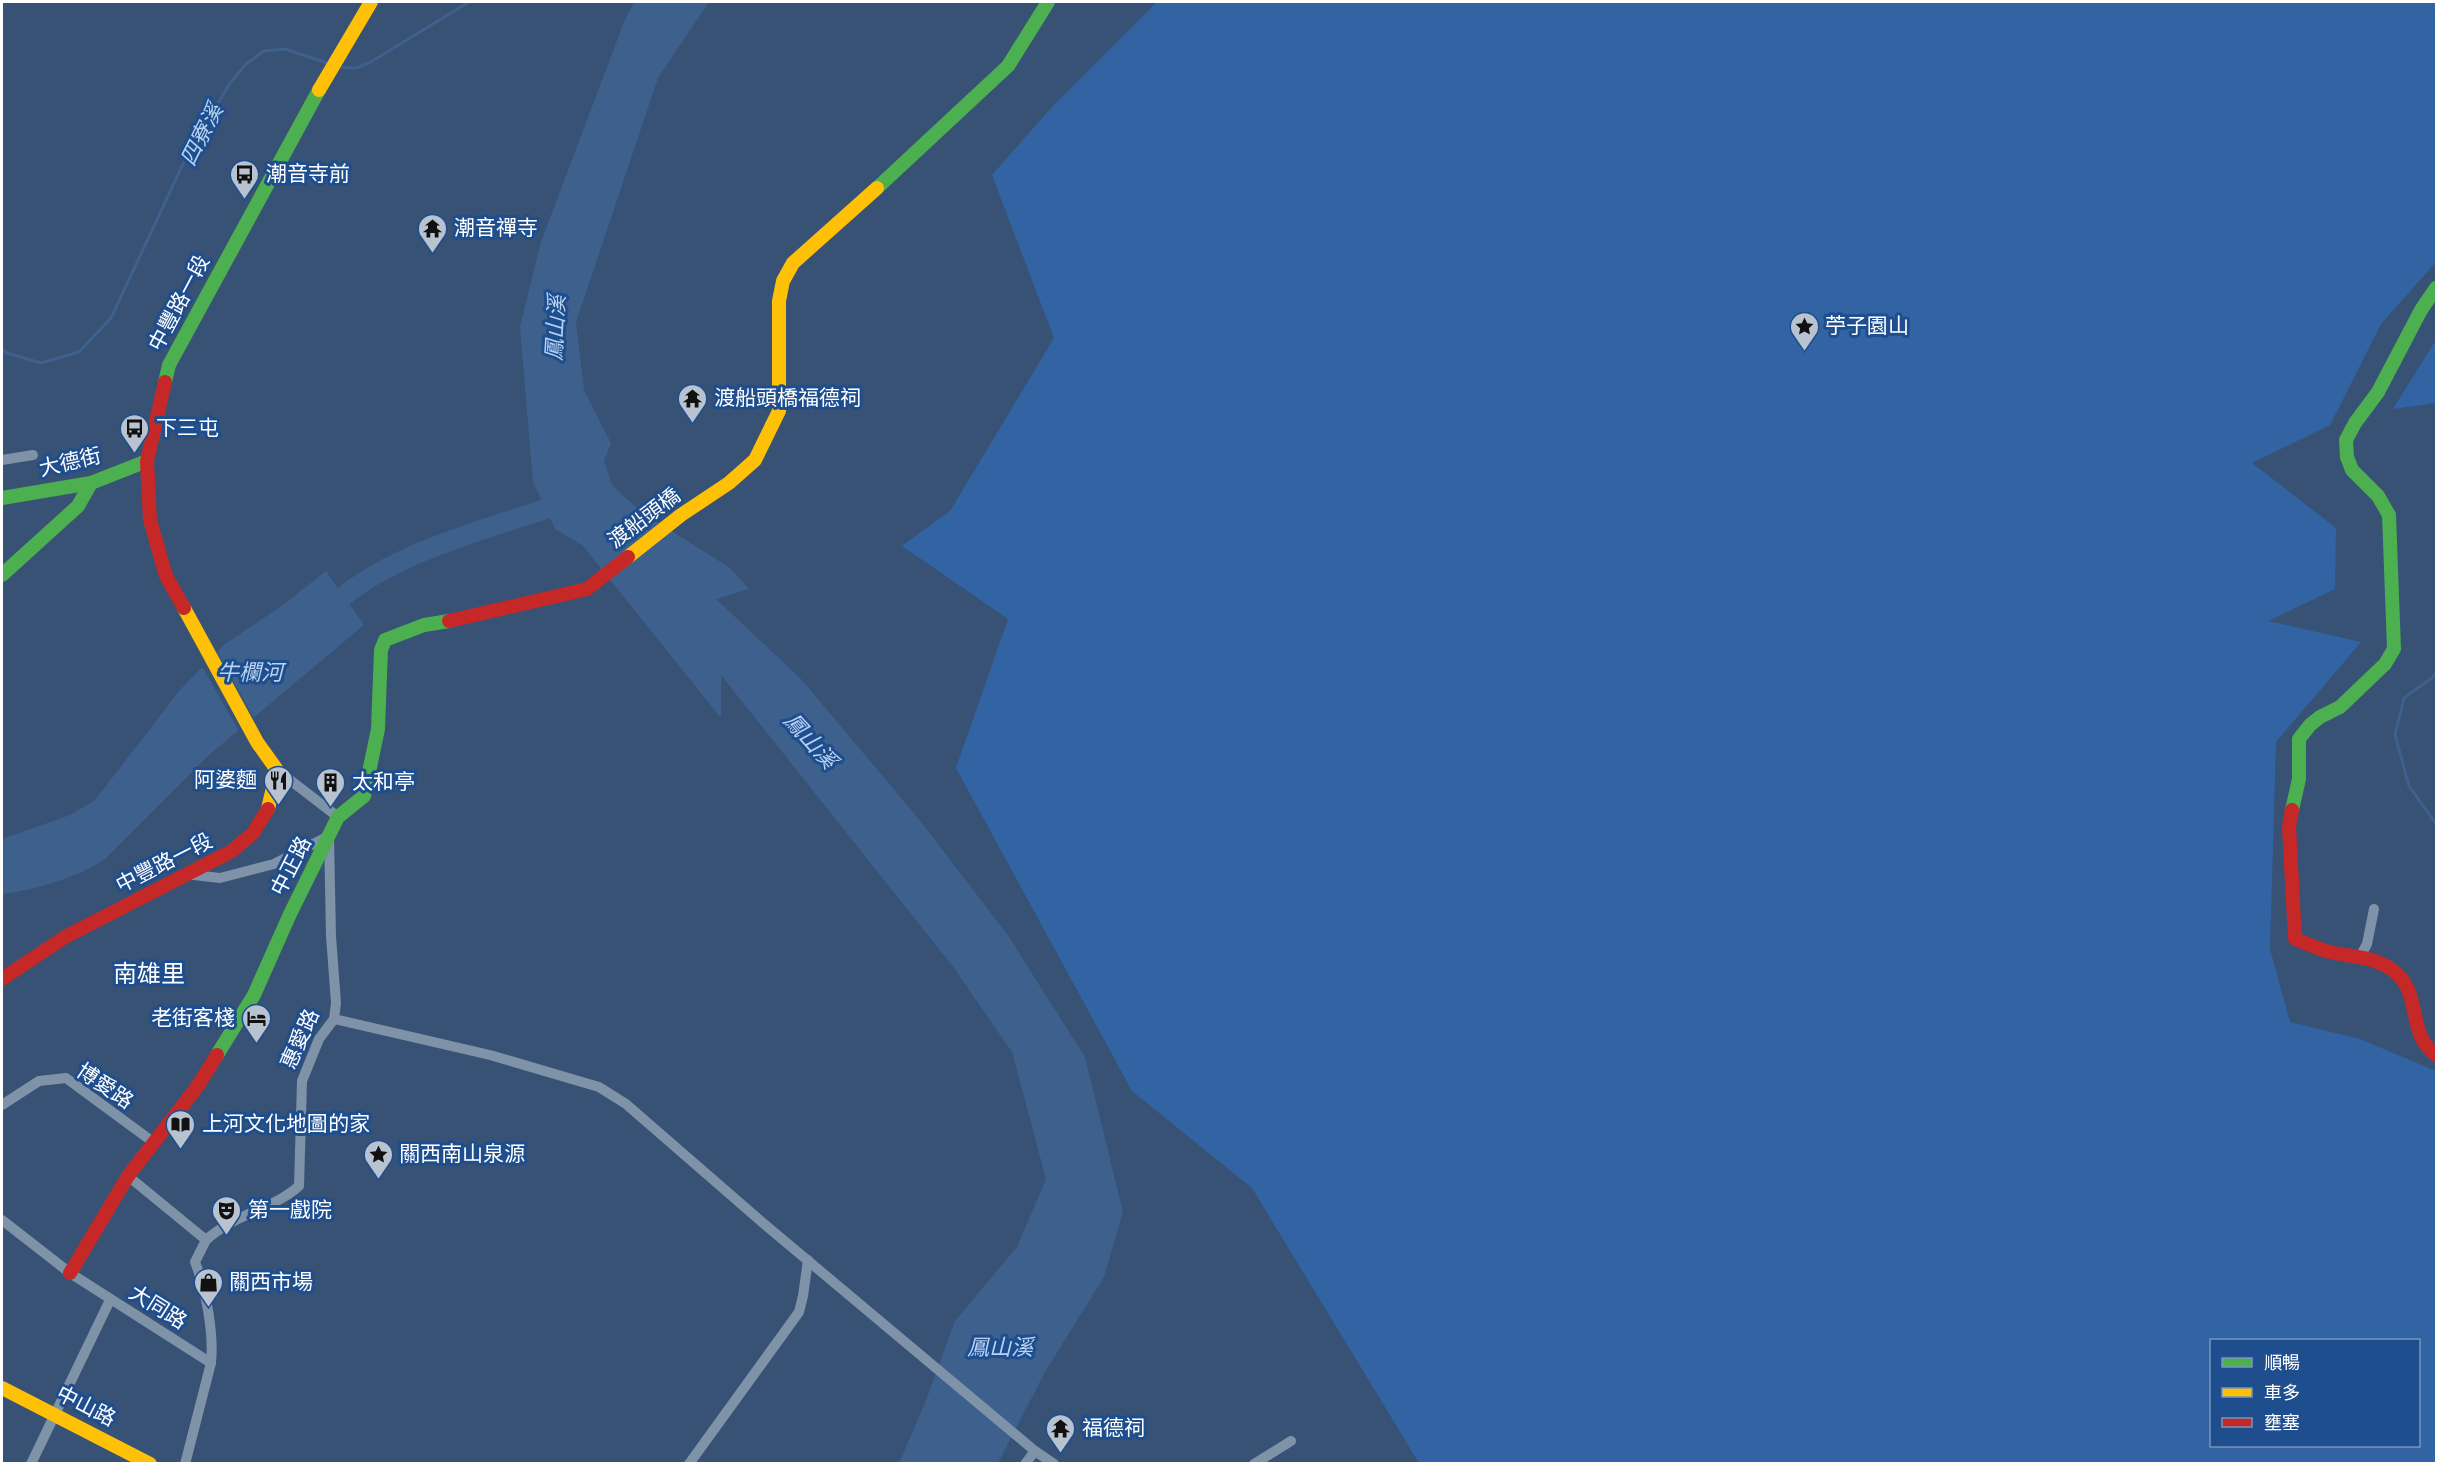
<svg xmlns="http://www.w3.org/2000/svg" width="2438" height="1465" viewBox="0 0 2438 1465" font-family="'Nunito Sans','Noto Sans TC',sans-serif">
<rect width="100%" height="100%" fill="#375275"/>
<g fill="#3264a4" fill-rule="evenodd">
<path d="M1157,2H2436V262L2381,324L2330,425L2252,463L2336,528L2335,589L2268,621L2361,642L2276,742L2270,949L2290,1022L2360,1039L2436,1071V1463H1419L1252,1188L1132,1091L956,768L1008,619L902,546L950,511L1054,338L992,175L1052,107ZM2212,1340H2418V1446H2212Z"/>
<polygon points="2436,340 2436,403 2393,409"/>
</g>
<g fill="#3e608d">
<polygon points="634,2 709,2 658,78 576,322 584,390 611,443 604,461 612,485 639,510 730,568 749,589 716,599 801,679 918,818 1007,934 1085,1057 1123,1212 1104,1277 1046,1370 998,1463 899,1463 925,1403 955,1321 1017,1247 1046,1179 1012,1052 954,968 721,675 721,718 583,546 555,529 533,482 520,327 541,242 624,22"/>
<path d="M326,571L364,625L210,754L104,860C73,879 38,889 2,894V839L70,815L95,800L180,690L225,644L283,605Z"/>
</g>
<polygon fill="#375275" points="216,650 255,720 240,733 201,665"/>
<g fill="none" stroke-linecap="round" stroke-linejoin="round">
<g stroke="#3e608d" stroke-width="3">
<polyline points="339,67 356,68 369,63 469,2"/>
<polyline points="2,349 7,353 41,363 79,352 111,318 183,164 230,83 246,64 264,51 285,49 330,64"/>
<polyline points="2436,672 2433,677 2404,698 2395,735 2409,786 2436,824"/>
</g>
<path stroke="#3e608d" stroke-width="20" d="M324,614C381,553 492,528 570,501"/>
<g stroke="#7e92a8" stroke-width="10">
<polyline points="2,460 33,455"/>
<polyline points="277,770 338,817"/>
<polyline points="2361,955 2367,944 2374,909"/>
<polyline points="334,1019 490,1055 599,1087 626,1104 763,1223 1035,1451 1054,1464"/>
<polyline points="2,1105 39,1081 66,1078 153,1142"/>
<path d="M128,1176L206,1240C236,1213 272,1210 299,1186L302,1081L319,1039L334,1019L336,1003L331,936L329,836L274,864L220,878L185,874"/>
<polyline points="2,1220 70,1273 211,1363"/>
<polyline points="31,1464 110,1300"/>
<path d="M185,1464L211,1363C214,1333 206,1290 195,1262L206,1240"/>
<polyline points="689,1464 799,1312 803,1296 808,1260"/>
<polyline points="1025,1464 1035,1451"/>
<polyline points="1254,1464 1291,1441"/>
</g>
<g stroke="#4caf50" stroke-width="14">
<polyline points="877,188 1008,66 1048,2"/>
<polyline points="165,382 169,365 319,90"/>
<polyline points="2,498 91,483 147,461"/>
<polyline points="2,575 78,506 91,483"/>
<polyline points="2292,810 2299,779 2299,739 2310,725 2320,717 2340,707 2385,664 2394,649 2389,515 2378,496 2352,470 2347,457 2346,440 2355,423 2378,392 2421,310 2436,288"/>
<polyline points="217,1055 254,995 290,914 338,817 364,796 378,729 381,650 385,640 424,625 449,621"/>
</g>
<g stroke="#ffc107" stroke-width="14">
<polyline points="319,90 371,2"/>
<polyline points="628,557 681,515 729,483 755,460 779,411 779,301 783,281 793,263 877,188"/>
<polyline points="184,608 257,742 277,770 268,809"/>
<polyline points="2,1388 150,1464"/>
</g>
<g stroke="#c62828" stroke-width="14">
<polyline points="165,382 147,461 150,520 166,576 184,608"/>
<polyline points="449,621 587,589 628,557"/>
<path d="M2292,810L2289,826L2295,939C2306,943 2318,949 2330,952C2350,957 2373,956 2391,969C2424,991 2405,1033 2436,1055"/>
<polyline points="2,979 65,937 232,851 253,833 268,809"/>
<polyline points="70,1273 128,1176 197,1087 217,1055"/>
</g>
</g>
<defs>
<symbol id="bus-pin" viewBox="-11 -11 22 30"><path d="M0 17L-7.5 6A9.5 9.5 0 1 1 7.5 6Z" fill="#b9c2cf" stroke="#1e4e8e"/><path d="M-5-6H5V4H4V6H2V4H-2V6H-4V4H-5ZM-3.5-4V0h7V-4ZM-3.5 1.2v1.5H-2V1.2ZM2 1.2v1.5H3.5V1.2Z" fill="#111"/></symbol>
<symbol id="temple-pin" viewBox="-11 -11 22 30"><path d="M0 17L-7.5 6A9.5 9.5 0 1 1 7.5 6Z" fill="#b9c2cf" stroke="#1e4e8e"/><path d="M0-6L5-2H3V0L6.5 2.5H4V6H1.5V3h-3V6H-4V2.5H-6.5L-3 0V-2H-5Z" fill="#111"/></symbol>
<symbol id="sight-pin" viewBox="-11 -11 22 30"><path d="M0 17L-7.5 6A9.5 9.5 0 1 1 7.5 6Z" fill="#b9c2cf" stroke="#1e4e8e"/><path d="M0-6L1.8-2.2L6-1.7L2.9 1.2L3.7 5.4L0 3.3L-3.7 5.4L-2.9 1.2L-6-1.7L-1.8-2.2Z" fill="#111"/></symbol>
<symbol id="restaurant-pin" viewBox="-11 -11 22 30"><path d="M0 17L-7.5 6A9.5 9.5 0 1 1 7.5 6Z" fill="#b9c2cf" stroke="#1e4e8e"/><path d="M-5-6h1v4h1v-4h1v4h1v-4h1v5L-1.5 .5V6h-2V.5L-5-1ZM5-6V6H3V1.5H1.5Q1.5-4 5-6Z" fill="#111"/></symbol>
<symbol id="building-pin" viewBox="-11 -11 22 30"><path d="M0 17L-7.5 6A9.5 9.5 0 1 1 7.5 6Z" fill="#b9c2cf" stroke="#1e4e8e"/><path d="M-4-6H4V6H1V3H-1V6H-4ZM-2.5-4.3h1.7v1.8h-1.7ZM.8-4.3h1.7v1.8H.8ZM-2.5-1h1.7V.8h-1.7ZM.8-1h1.7V.8H.8Z" fill="#111"/></symbol>
<symbol id="hotel-pin" viewBox="-11 -11 22 30"><path d="M0 17L-7.5 6A9.5 9.5 0 1 1 7.5 6Z" fill="#b9c2cf" stroke="#1e4e8e"/><path d="M-6-4.5h1.5V1H6V5H4.5V3h-9V5H-6ZM-4 0a1.8 1.8 0 1 1 3.6 0ZM.5 0V-2.5h3Q6-2.5 6 0Z" fill="#111"/></symbol>
<symbol id="library-pin" viewBox="-11 -11 22 30"><path d="M0 17L-7.5 6A9.5 9.5 0 1 1 7.5 6Z" fill="#b9c2cf" stroke="#1e4e8e"/><path d="M-6-4Q-3-5.5-.7-3.5V5Q-3 3-6 4ZM6-4Q3-5.5 .7-3.5V5Q3 3 6 4Z" fill="#111"/></symbol>
<symbol id="theatre-pin" viewBox="-11 -11 22 30"><path d="M0 17L-7.5 6A9.5 9.5 0 1 1 7.5 6Z" fill="#b9c2cf" stroke="#1e4e8e"/><path d="M-5-5.5Q0-4 5-5.5V0Q5 5 0 6Q-5 5-5 0ZM-3.3-2.5H-1v1.5H-3.3ZM1-2.5H3.3v1.5H1ZM-2.8 1Q0 5.5 2.8 1Z" fill="#111"/></symbol>
<symbol id="shop-pin" viewBox="-11 -11 22 30"><path d="M0 17L-7.5 6A9.5 9.5 0 1 1 7.5 6Z" fill="#b9c2cf" stroke="#1e4e8e"/><path d="M-5-2.5h2.3a2.7 3.5 0 0 1 5.4 0H5L5.5 6h-11ZM-1.5-2.5h3a1.5 2.3 0 0 0-3 0Z" fill="#111"/></symbol>
</defs>
<g fill-rule="evenodd">
<use href="#bus-pin" x="228" y="158" width="33" height="45"/>
<use href="#temple-pin" x="416" y="212" width="33" height="45"/>
<use href="#sight-pin" x="1788" y="310" width="33" height="45"/>
<use href="#temple-pin" x="676" y="382" width="33" height="45"/>
<use href="#bus-pin" x="118" y="412" width="33" height="45"/>
<use href="#restaurant-pin" x="262" y="764" width="33" height="45"/>
<use href="#building-pin" x="314" y="766" width="33" height="45"/>
<use href="#hotel-pin" x="240" y="1002" width="33" height="45"/>
<use href="#library-pin" x="164" y="1108" width="33" height="45"/>
<use href="#sight-pin" x="362" y="1138" width="33" height="45"/>
<use href="#theatre-pin" x="210" y="1194" width="33" height="45"/>
<use href="#shop-pin" x="192" y="1266" width="33" height="45"/>
<use href="#temple-pin" x="1044" y="1412" width="33" height="45"/>
</g>
<g text-anchor="middle" dominant-baseline="central" stroke-width="6" stroke-linejoin="round" paint-order="stroke">
<g font-size="21" fill="#fff" stroke="#1e4e8e" text-anchor="start">
<text x="266" y="174">潮音寺前</text>
<text x="454" y="228">潮音禪寺</text>
<text x="1825" y="326">苧子園山</text>
<text x="714" y="398">渡船頭橋福德祠</text>
<text x="156" y="428">下三屯</text>
<text x="257" y="780" text-anchor="end">阿婆麵</text>
<text x="352" y="782">太和亭</text>
<text x="235" y="1018" text-anchor="end">老街客棧</text>
<text x="202" y="1124">上河文化地圖的家</text>
<text x="399" y="1154">關西南山泉源</text>
<text x="248" y="1210">第一戲院</text>
<text x="229" y="1282">關西市場</text>
<text x="1082" y="1428">福德祠</text>
</g>
<g font-size="21" fill="#fff" stroke="#1e4e8e">
<text transform="translate(179 303) rotate(-62)">中豐路一段</text>
<text transform="translate(70 462) rotate(-13)">大德街</text>
<text transform="translate(644 518) rotate(-37)">渡船頭橋</text>
<text transform="translate(164 863) rotate(-27)">中豐路一段</text>
<text transform="translate(291 866) rotate(-63)">中正路</text>
<text transform="translate(300 1039) rotate(-66)">惠愛路</text>
<text transform="translate(105 1086) rotate(34)">博愛路</text>
<text transform="translate(158 1307) rotate(32)">大同路</text>
<text transform="translate(86 1406) rotate(27)">中山路</text>
</g>
<g font-size="22" font-style="italic" fill="#b8d3f4" stroke="#1e4e8e">
<text transform="translate(202 135) rotate(-63)">四寮溪</text>
<text transform="translate(556 328) rotate(-87)">鳳山溪</text>
<text x="250" y="673">牛欄河</text>
<text transform="translate(810 741) rotate(48)">鳳山溪</text>
<text x="1000" y="1348">鳳山溪</text>
</g>
<g font-size="24" fill="#fff" stroke="#1e4e8e">
<text x="149" y="974">南雄里</text>
</g>
</g>
<rect width="2438" height="1465" fill="none" stroke="#ffffff" stroke-width="6"/>
<rect x="2210" y="1339" width="210" height="108" fill="#1e4e8e" stroke="#7895bb" stroke-width="1.5"/>
<rect x="2222" y="1358" width="30" height="9" fill="#4caf50" stroke="#7895bb" stroke-width="1.5"/>
<text x="2264" y="1369" font-size="18" fill="#ffffff">順暢</text>
<rect x="2222" y="1388" width="30" height="9" fill="#ffc107" stroke="#7895bb" stroke-width="1.5"/>
<text x="2264" y="1399" font-size="18" fill="#ffffff">車多</text>
<rect x="2222" y="1418" width="30" height="9" fill="#c62828" stroke="#7895bb" stroke-width="1.5"/>
<text x="2264" y="1429" font-size="18" fill="#ffffff">壅塞</text>
</svg>
